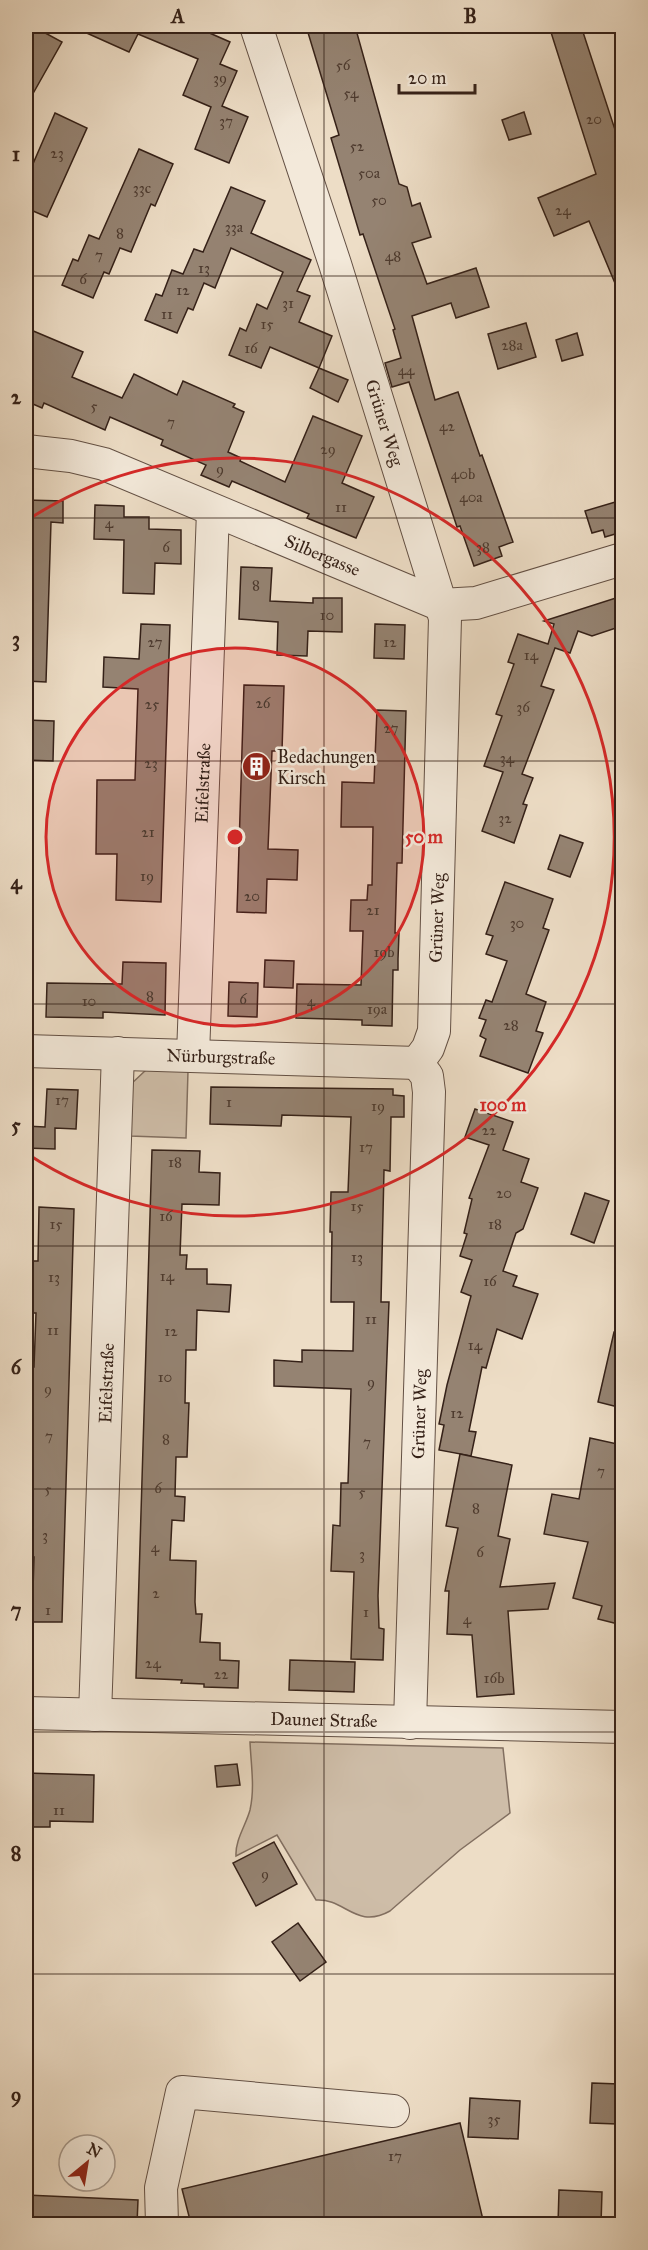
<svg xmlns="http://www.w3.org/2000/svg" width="648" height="2250" viewBox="0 0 648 2250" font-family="'IM FELL Great Primer',serif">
<rect width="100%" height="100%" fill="#edddc6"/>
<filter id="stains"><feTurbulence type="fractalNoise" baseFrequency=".00333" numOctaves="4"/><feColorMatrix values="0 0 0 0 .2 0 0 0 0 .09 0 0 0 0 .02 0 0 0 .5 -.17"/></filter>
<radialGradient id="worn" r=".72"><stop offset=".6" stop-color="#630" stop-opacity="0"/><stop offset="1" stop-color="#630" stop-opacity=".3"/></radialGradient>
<g fill="#cebda8" stroke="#826f60" stroke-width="1.5">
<polygon points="146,1070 188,1071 186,1138 130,1136 131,1084"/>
<path d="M250,1742L503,1748L510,1813L460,1850L390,1911C356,1930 345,1898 316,1900L277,1835L236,1856C235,1840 246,1825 250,1810C255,1788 251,1765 250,1742Z"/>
</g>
<g fill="#958372" stroke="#352118" stroke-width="1.5">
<polygon points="71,26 207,26 205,31 230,42 220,64 237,71 222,106 248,117 229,163 195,149 211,107 183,95 198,59 138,34 129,52"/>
<polygon points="306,26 355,26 399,184 407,187 412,206 420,203 431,237 412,243 427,284 476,268 489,307 456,318 451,303 412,316 435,400 458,392 480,456 482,455 513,542 499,547 502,556 474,566 460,526 457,527 409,382 392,387 385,363 401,358 393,330 395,329 363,234 360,235 331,138 339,135"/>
<polygon points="549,26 581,26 622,151 622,300 589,221 554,236 538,198 596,174"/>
<polygon points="36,28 62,42 26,106 26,47"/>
<polygon points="524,112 531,134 509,140 502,120"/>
<polygon points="55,113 87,128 47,217 26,208 26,180"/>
<polygon points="139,149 173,164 155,206 151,204 131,252 120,248 109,274 104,272 93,298 62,285 73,259 78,261 89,235 99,239"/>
<polygon points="231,187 265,201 251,233 311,260 297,291 310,296 299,322 332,336 319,368 348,380 338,402 310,388 319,368 270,347 261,368 229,355 240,328 246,331 257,304 267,309 283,272 231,248 215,288 204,283 193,310 188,308 177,333 145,320 156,294 162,296 172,270 183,274 194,249 203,252"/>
<polygon points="526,323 536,357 498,369 488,334"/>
<polygon points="31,330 83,352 72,377 122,398 134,374 177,395 183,381 235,404 233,407 244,412 228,452 241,458 240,461 285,482 313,416 362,436 342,483 374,497 356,538 307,518 309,514 232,481 229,487 201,475 206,465 161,445 163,440 110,417 105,430 44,403 42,408 26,401 26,343"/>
<polygon points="577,333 583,355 562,361 556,340"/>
<polygon points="26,500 63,501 63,523 51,522 46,682 26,681"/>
<polygon points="622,500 622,532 605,537 603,530 592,533 585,511"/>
<polygon points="95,505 124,506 124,517 149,517 149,529 181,530 181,564 155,563 154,594 123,593 124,540 94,539"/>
<polygon points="241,567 272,568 270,601 313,603 313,598 342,598 342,632 308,631 307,656 277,655 278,622 239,619"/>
<polygon points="622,596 622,626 592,636 578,631 570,653 555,648 541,686 554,690 522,774 533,778 523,804 527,805 514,843 482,831 503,772 484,766 502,716 496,714 514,664 508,662 518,634 548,644 554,624 544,621"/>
<polygon points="141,624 170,625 161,902 116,900 117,854 96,854 97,780 135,780 138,689 103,687 104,657 139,659"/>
<polygon points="375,624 405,625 404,659 374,658"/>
<polygon points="244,685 284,686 282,751 272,751 268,849 298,850 297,880 267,879 266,913 237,912"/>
<polygon points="377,710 406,711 402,863 397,863 395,933 399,933 398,959 398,970 393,970 392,1026 362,1025 362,1020 296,1018 297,984 361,985 363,931 350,931 351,900 367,900 368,885 372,885 373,827 341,827 342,782 374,783"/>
<polygon points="26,720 54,721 53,761 26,760"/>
<polygon points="560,835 583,843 570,877 548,869"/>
<polygon points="505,882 553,899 543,928 549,930 526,994 546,1002 536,1031 543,1033 528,1073 480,1056 486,1039 480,1036 486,1020 479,1018 486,1000 492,1002 507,961 486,954 493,936 486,934"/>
<polygon points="265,960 294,961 293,988 264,987"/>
<polygon points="123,962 166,963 165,1015 103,1012 103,1018 46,1017 47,983 122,984"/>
<polygon points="229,982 258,983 257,1017 228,1016"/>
<polygon points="211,1087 393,1089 393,1095 404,1096 404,1117 391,1117 390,1171 384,1170 381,1302 389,1302 378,1596 379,1628 384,1629 383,1660 351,1659 354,1572 331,1571 333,1525 340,1526 341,1483 348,1483 351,1389 274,1386 274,1360 302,1362 302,1350 353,1351 354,1302 331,1302 332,1232 330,1232 331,1192 348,1192 351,1117 282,1115 281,1126 210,1124"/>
<polygon points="47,1089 78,1090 76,1129 55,1128 55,1149 26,1148 26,1126 45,1127"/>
<polygon points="475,1109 513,1122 503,1150 529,1159 521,1182 538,1188 523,1229 516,1233 503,1271 517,1276 513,1286 538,1294 522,1339 497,1329 486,1368 482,1367 469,1431 476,1432 471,1456 439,1450 444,1425 439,1424 447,1385 471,1296 461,1292 472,1260 460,1256 467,1234 464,1233 472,1199 469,1198 489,1145 465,1137"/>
<polygon points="152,1150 200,1151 199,1172 220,1173 219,1205 182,1204 180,1255 187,1255 186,1269 207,1269 207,1284 231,1285 229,1312 197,1310 196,1350 186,1350 185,1403 189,1403 187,1457 176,1457 175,1496 185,1497 184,1521 172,1520 170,1560 196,1561 195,1602 196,1614 202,1614 200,1642 220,1643 220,1660 239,1661 238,1688 204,1687 204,1684 181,1683 182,1680 136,1678"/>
<polygon points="585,1193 609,1201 594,1243 571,1234"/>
<polygon points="39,1207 74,1209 62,1622 32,1622 34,1557 32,1557 32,1543 29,1543 31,1398 27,1398 28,1367 34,1367 36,1313 26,1313 26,1266 31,1267 31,1261 38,1261"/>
<polygon points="614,1332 622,1333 622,1408 598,1402"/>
<polygon points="590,1438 622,1445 617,1481 622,1482 622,1625 598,1619 602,1606 573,1598 588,1542 544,1534 552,1494 579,1499"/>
<polygon points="460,1454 512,1465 498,1536 510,1539 500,1587 555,1583 548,1609 508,1611 514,1694 477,1697 472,1635 447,1634 449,1591 445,1591 458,1528 446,1526"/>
<polygon points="290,1660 355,1662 354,1692 289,1690"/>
<polygon points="237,1764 240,1785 217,1787 215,1766"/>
<polygon points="26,1773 94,1775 93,1822 50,1821 50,1827 26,1827"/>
<polygon points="274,1842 297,1884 256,1906 233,1863"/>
<polygon points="298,1923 326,1962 300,1981 272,1942"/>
<polygon points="592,2083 619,2084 617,2124 590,2123"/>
<polygon points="470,2098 520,2101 518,2139 468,2137"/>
<polygon points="460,2123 484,2224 191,2224 182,2189"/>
<polygon points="559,2190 602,2192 601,2224 558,2224"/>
<polygon points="26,2195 138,2200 137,2224 26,2224"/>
</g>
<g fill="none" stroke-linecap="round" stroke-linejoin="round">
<defs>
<g id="minor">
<path id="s1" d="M256,26L335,264L445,618L434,1031L428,1048L417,1063"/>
<path id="s2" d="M26,451L71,456L104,464L441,605L476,603L622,559"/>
<path id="s3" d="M26,1051L417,1063"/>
<path id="s4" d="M193,1055L213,511"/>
<path id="s5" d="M26,1713L622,1727"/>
<path id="s6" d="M95,1715L118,1053"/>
<path id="s7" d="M410,1723L429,1092L427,1076L417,1063"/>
<polyline points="162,2224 161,2188 182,2092 393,2111"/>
</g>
</defs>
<use href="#minor" stroke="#635044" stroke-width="34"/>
<use href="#minor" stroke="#f3e9da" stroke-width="32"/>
</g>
<path fill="none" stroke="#352118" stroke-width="1.5" stroke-opacity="0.55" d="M324,26V2224M26,276H622M26,518H622M26,761H622M26,1004H622M26,1246H622M26,1489H622M26,1732H622M26,1974H622"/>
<circle cx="235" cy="837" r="189" fill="#d62828" fill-opacity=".12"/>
<g fill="none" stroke="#d62828" stroke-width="3">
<circle cx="235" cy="837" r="189"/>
<path d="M26 521A379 379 0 1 1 26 1153"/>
</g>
<defs>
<symbol id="building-disc" viewBox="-11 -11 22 22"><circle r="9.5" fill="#8f2418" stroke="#f3e9da"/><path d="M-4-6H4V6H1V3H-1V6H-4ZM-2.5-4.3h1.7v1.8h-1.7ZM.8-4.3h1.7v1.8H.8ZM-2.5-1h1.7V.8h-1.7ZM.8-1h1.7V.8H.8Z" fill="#fff"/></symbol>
</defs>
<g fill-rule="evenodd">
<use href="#building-disc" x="240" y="750" width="33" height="33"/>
</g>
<g text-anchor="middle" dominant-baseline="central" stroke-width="5" stroke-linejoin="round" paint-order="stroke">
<g font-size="15" fill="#4d3a2e">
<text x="343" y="65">56</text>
<text x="220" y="78">39</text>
<text x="351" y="93">54</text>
<text x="594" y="119">20</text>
<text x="226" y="121">37</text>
<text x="357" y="146">52</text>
<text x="57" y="153">23</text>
<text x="369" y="173">50a</text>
<text x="142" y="188">33c</text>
<text x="379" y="200">50</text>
<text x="563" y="210">24</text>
<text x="234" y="227">33a</text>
<text x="120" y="233">8</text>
<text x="99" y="255">7</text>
<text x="393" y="256">48</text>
<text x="204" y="268">13</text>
<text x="83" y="279">6</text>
<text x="183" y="290">12</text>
<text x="288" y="303">31</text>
<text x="167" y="314">11</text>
<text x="267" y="324">15</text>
<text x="512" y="345">28a</text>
<text x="251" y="348">16</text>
<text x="406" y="370">44</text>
<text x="94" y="406">5</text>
<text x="171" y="422">7</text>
<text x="447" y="426">42</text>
<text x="328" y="449">29</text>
<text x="220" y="469">9</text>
<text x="463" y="474">40b</text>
<text x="471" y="497">40a</text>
<text x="341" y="507">11</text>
<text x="109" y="523">4</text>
<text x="166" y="547">6</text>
<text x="483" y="547">38</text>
<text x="256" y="585">8</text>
<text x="327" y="615">10</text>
<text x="155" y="642">27</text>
<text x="390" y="642">12</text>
<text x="531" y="655">14</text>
<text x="263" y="703">26</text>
<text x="152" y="704">25</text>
<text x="523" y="707">36</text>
<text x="391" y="728">27</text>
<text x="507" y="758">34</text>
<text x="151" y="763">23</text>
<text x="505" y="818">32</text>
<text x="148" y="832">21</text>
<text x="147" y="876">19</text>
<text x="252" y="896">20</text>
<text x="373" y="910">21</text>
<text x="517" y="923">30</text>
<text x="384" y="952">19b</text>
<text x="150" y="996">8</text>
<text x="243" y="999">6</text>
<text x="89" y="1001">10</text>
<text x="311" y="1001">4</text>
<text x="377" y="1009">19a</text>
<text x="511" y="1025">28</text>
<text x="62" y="1100">17</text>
<text x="229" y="1102">1</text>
<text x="378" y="1106">19</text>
<text x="489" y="1130">22</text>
<text x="366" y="1147">17</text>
<text x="175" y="1162">18</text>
<text x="504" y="1193">20</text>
<text x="357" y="1206">15</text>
<text x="166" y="1216">16</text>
<text x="56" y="1224">15</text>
<text x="495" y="1224">18</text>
<text x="357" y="1257">13</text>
<text x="167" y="1276">14</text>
<text x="54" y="1277">13</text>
<text x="490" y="1281">16</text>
<text x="371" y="1319">11</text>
<text x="53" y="1330">11</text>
<text x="171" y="1331">12</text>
<text x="475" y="1345">14</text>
<text x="165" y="1377">10</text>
<text x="371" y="1382">9</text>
<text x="48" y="1389">9</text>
<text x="457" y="1413">12</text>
<text x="49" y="1436">7</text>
<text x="166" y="1439">8</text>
<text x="367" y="1442">7</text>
<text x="601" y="1471">7</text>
<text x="158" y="1488">6</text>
<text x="48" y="1489">5</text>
<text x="362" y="1492">5</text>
<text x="476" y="1508">8</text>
<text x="45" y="1535">3</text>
<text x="155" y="1547">4</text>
<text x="480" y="1552">6</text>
<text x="362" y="1554">3</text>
<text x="156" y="1593">2</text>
<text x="48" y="1610">1</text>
<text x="366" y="1612">1</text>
<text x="467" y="1619">4</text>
<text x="153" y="1663">24</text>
<text x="221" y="1674">22</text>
<text x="494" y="1678">16b</text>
<text x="59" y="1810">11</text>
<text x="265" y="1874">9</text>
<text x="494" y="2119">35</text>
<text x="395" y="2156">17</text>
</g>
<g font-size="18" fill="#352118" stroke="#f3e9da">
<text stroke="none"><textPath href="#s1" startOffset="417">Grüner Weg</textPath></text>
<text stroke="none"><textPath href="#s2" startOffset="316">Silbergasse</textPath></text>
<text stroke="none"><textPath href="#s4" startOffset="272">Eifelstraße</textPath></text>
<text transform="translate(437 918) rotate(-88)">Grüner Weg</text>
<text stroke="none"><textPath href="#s3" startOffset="195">Nürburgstraße</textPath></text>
<text stroke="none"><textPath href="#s6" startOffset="332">Eifelstraße</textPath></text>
<text stroke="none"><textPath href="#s7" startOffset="309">Grüner Weg</textPath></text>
<text stroke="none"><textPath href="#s5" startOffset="298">Dauner Straße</textPath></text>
</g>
<g font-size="18" fill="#352118" stroke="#f3e9da" text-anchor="start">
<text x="277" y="757">Bedachungen<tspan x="277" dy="21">Kirsch</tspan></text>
</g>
</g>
<circle cx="235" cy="837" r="9" fill="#d62828" stroke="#f3e9da" stroke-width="3"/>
<g font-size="18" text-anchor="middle" font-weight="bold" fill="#d62828" stroke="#f3e9da" stroke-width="5" stroke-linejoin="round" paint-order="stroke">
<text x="424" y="843">50 m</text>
<text x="503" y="1111">100 m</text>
</g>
<rect width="648" height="2250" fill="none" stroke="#edddc6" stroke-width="66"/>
<g transform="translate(87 2163) rotate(30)"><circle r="28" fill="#f3e9da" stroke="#a7998c" stroke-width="1.5"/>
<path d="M0-4.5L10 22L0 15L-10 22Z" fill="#8f2418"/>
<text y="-9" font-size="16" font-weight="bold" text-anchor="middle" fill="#352118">N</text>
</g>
<path d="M399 84v9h76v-9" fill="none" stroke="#352118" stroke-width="3"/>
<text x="408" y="84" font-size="18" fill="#352118" stroke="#f3e9da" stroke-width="4.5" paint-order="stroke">20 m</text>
<rect x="33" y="33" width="582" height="2184" fill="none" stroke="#352118" stroke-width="2"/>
<g font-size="20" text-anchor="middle" font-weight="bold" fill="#352118">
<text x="178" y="23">A</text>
<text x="470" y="23">B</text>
<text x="16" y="161">1</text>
<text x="16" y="404">2</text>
<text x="16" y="646">3</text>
<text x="16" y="889">4</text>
<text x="16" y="1132">5</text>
<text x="16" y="1374">6</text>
<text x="16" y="1617">7</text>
<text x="16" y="1860">8</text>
<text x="16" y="2102">9</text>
</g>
<rect width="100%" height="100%" filter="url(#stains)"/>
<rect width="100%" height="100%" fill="url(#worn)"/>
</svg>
